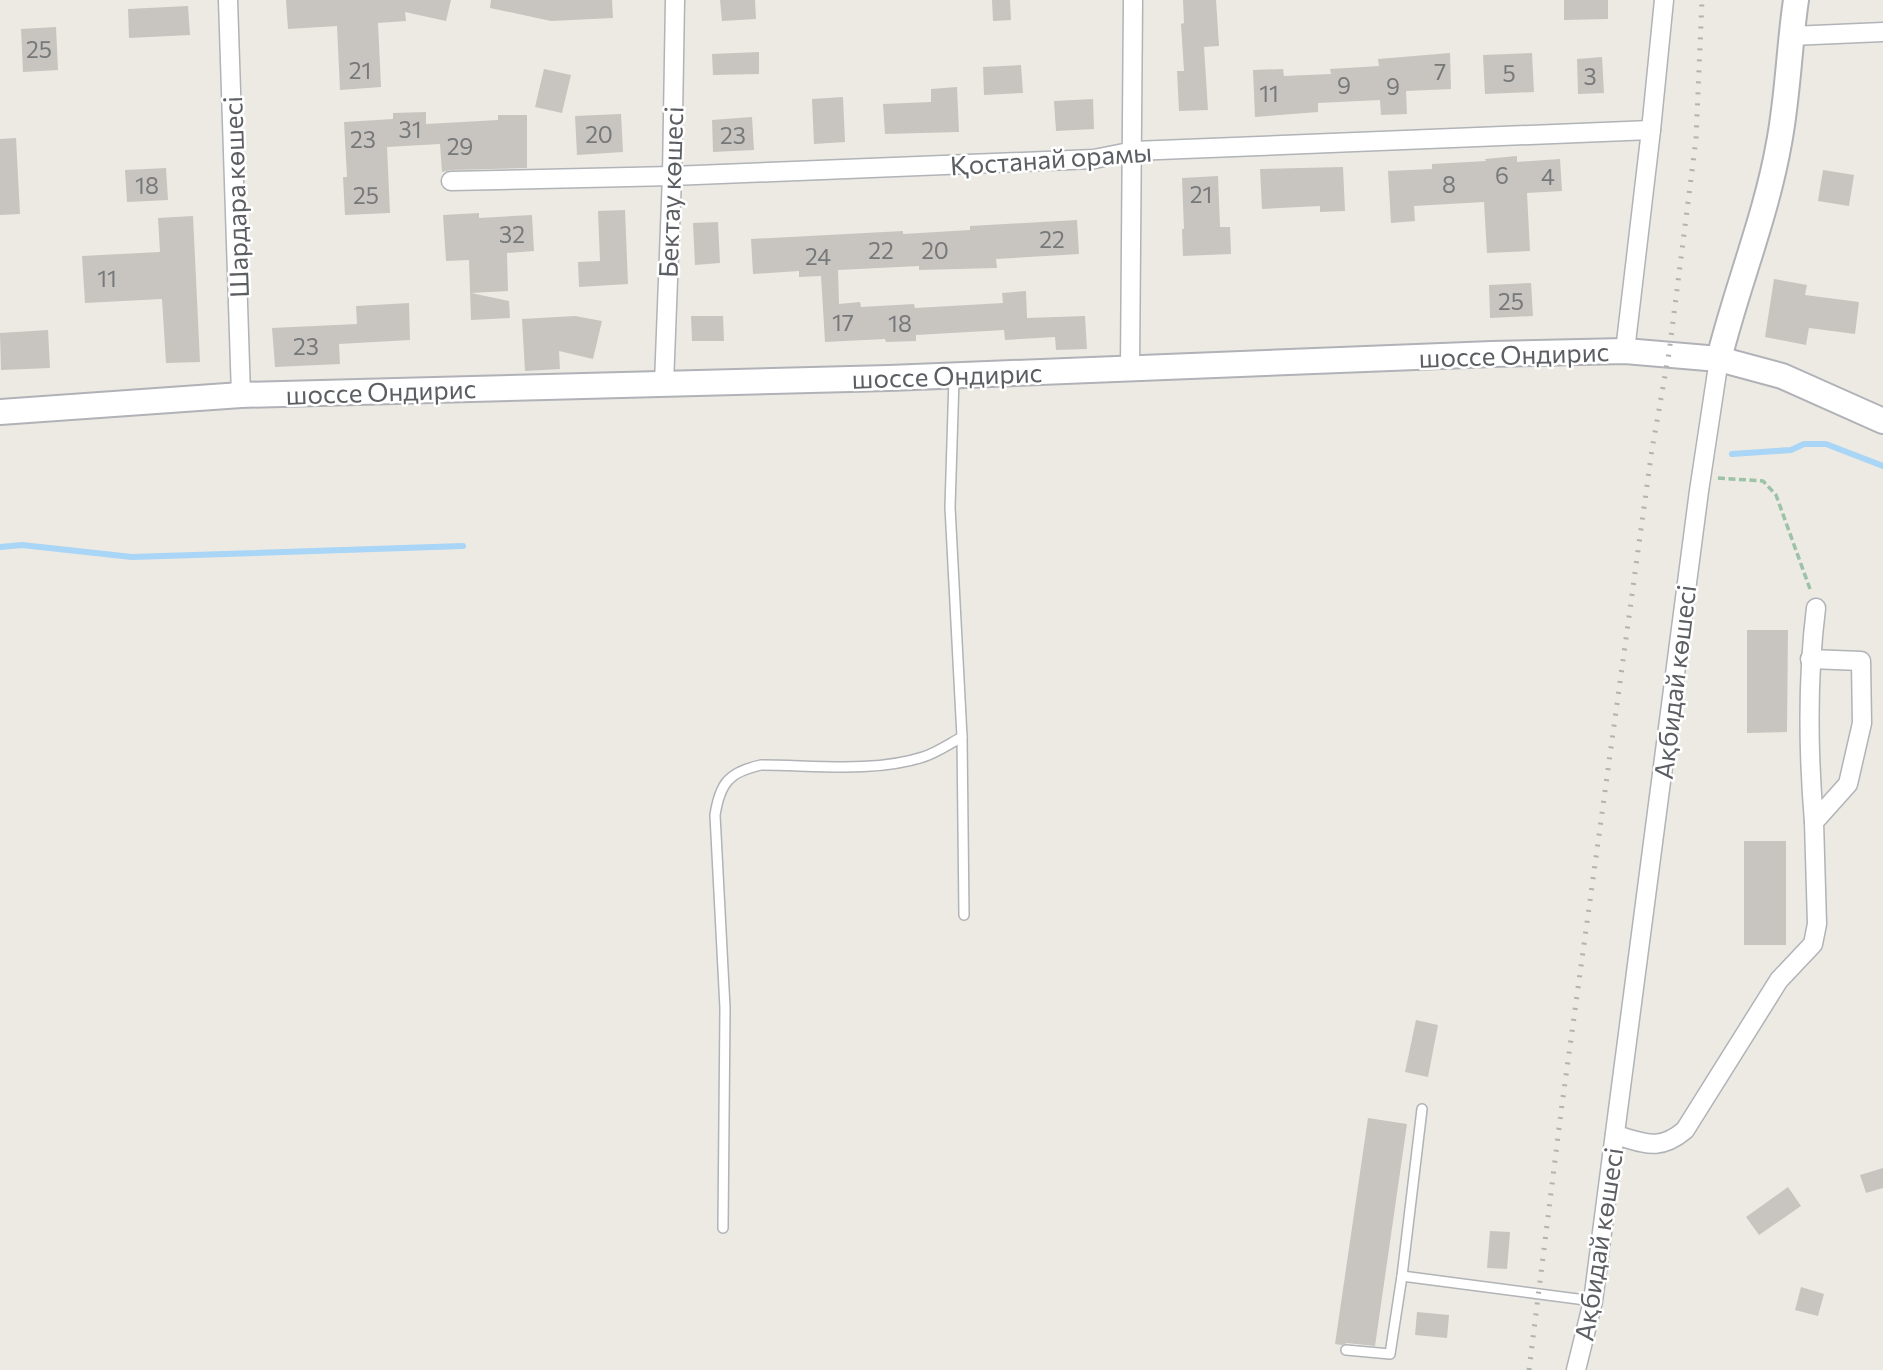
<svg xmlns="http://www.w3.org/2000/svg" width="1883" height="1370" viewBox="0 0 1883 1370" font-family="Commissioner,sans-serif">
<rect width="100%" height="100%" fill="#eceae3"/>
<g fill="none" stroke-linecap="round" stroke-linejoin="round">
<g stroke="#a9d5f6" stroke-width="6">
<polyline points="1732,454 1791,450 1804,444 1826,444 1883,466"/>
<polyline points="0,547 22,545 132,557 463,546"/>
</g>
</g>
<g fill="#c8c5c0">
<polygon points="286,0 451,0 446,21 405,12 406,21 378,23 381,87 340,90 337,26 288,29"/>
<polygon points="491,0 612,0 613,18 551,21 490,8"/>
<polygon points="720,0 755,0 756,19 722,21"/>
<polygon points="992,0 1010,0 1011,20 993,21"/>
<polygon points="1183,0 1216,0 1219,46 1204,47 1208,110 1179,111 1177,71 1184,71 1181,24 1184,23"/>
<polygon points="1564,0 1608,0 1608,19 1564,20"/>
<polygon points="188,6 190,35 129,38 128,9"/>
<polygon points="56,27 58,70 23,72 21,29"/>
<polygon points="759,52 759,74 713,75 712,54"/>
<polygon points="1450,53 1451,89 1406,91 1407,114 1381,115 1380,100 1318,103 1318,112 1255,117 1253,70 1283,69 1284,76 1331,74 1330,69 1379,66 1378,59"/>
<polygon points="1532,53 1534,92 1485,94 1483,55"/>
<polygon points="1602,57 1604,93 1578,94 1577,59"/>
<polygon points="1021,65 1023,93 984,95 983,67"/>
<polygon points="544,69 571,75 562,113 535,107"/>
<polygon points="957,87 959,132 885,134 883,104 931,102 931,89"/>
<polygon points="843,97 845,142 814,144 812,99"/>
<polygon points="1093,99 1094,129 1056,131 1054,101"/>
<polygon points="426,112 426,124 498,120 498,115 527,115 527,168 451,170 442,172 440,144 387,147 390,213 345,215 343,177 347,177 344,122 393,119 393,113"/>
<polygon points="621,114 623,152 577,155 575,116"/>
<polygon points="752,117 754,150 713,152 712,120"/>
<polygon points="16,138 20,214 0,215 0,139"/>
<polygon points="1517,156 1517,162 1560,159 1562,191 1527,193 1530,251 1487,253 1484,202 1414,206 1415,221 1391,223 1388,171 1432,169 1432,164 1486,161 1485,159"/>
<polygon points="1343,167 1345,211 1320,212 1320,206 1262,209 1260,169"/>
<polygon points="166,168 168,200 127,202 125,170"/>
<polygon points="1823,170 1854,175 1849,206 1818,201"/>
<polygon points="1218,176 1220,227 1230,227 1231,254 1183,256 1182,229 1184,229 1182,178"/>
<polygon points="625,210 628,284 579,287 578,262 600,261 598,211"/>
<polygon points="479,213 479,218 532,215 534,251 507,253 508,291 471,293 509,301 510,318 471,320 469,260 446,261 443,215"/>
<polygon points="193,216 200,362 166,363 162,299 85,303 82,256 160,252 158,218"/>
<polygon points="1077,220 1079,254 996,259 997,268 919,270 919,266 838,270 839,304 860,302 861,307 914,304 915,308 1003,303 1002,293 1026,291 1027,318 1085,316 1087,349 1056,350 1055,337 1005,340 1004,330 916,335 916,341 886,342 885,339 825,342 821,276 799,277 799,271 753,274 751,239 903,231 903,234 970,230 970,226"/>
<polygon points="718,222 720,263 695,265 693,223"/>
<polygon points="1774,279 1807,285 1805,295 1859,302 1855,334 1809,328 1806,345 1765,337"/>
<polygon points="1531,283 1533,316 1490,318 1489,285"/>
<polygon points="409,303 410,340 339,344 340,364 275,367 272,328 357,324 356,306"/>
<polygon points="575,316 602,321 593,359 559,351 560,369 525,371 522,319"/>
<polygon points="691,316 723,316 724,341 692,341"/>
<polygon points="48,330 50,368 1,370 0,333"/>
<polygon points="1747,630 1788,630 1787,732 1747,733"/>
<rect x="1744" y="841" width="42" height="104"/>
<polygon points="1416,1020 1438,1025 1428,1077 1405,1072"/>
<polygon points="1368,1118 1407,1124 1375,1346 1347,1343 1342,1345 1335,1344"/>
<polygon points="1883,1168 1883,1188 1866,1193 1860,1175"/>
<polygon points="1788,1187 1801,1206 1759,1235 1746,1217"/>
<polygon points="1490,1231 1510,1232 1507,1269 1487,1268"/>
<polygon points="1801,1287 1824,1294 1818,1316 1795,1310"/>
<polygon points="1417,1312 1449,1315 1447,1338 1415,1335"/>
</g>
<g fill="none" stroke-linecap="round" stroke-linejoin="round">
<defs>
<g id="lane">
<polyline points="954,378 950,507 962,737 964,915"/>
<path d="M723,1228L725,1008L715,815C720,783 729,772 761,765C812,765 874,773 923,757C936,753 949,744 962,737"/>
<polyline points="1402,1276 1593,1301"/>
<polyline points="1346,1350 1390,1354 1402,1276 1422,1109"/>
</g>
<g id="street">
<polyline points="228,0 241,395"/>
<polyline points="1791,36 1883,32"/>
<polyline points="451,181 672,176 1094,159 1134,151 1651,130"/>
<polyline points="1625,351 1651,130 1664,0"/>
<polyline points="1130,368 1133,0"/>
<polyline points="664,384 672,176 675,0"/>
<path d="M1814,822C1808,750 1807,680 1816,608"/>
<path d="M1615,1135C1645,1143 1659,1152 1685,1130L1779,980L1813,944L1817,924L1814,822L1848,784L1862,723L1861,661L1810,659"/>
<polyline points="1576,1370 1593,1301 1699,491 1719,359"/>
</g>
<g id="secondary">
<path d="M1719,359C1737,286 1766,217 1779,143C1788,96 1789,47 1796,0"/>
<polyline points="0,412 241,395 889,378 1492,354 1625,351 1719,359 1782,376 1883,421"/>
</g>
</defs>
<use href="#lane" stroke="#b0b3b7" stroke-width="12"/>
<use href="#street" stroke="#b0b3b7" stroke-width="21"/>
<use href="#secondary" stroke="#b0b2b7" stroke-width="28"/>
<polyline stroke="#9cc2a7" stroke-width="3.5" stroke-dasharray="7 3.5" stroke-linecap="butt" points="1718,478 1763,481 1776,495 1810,589"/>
<use href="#lane" stroke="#fff" stroke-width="9"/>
<use href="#street" stroke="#fff" stroke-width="18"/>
<use href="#secondary" stroke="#fff" stroke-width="24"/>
<polyline stroke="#b1b2b2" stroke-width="5" stroke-dasharray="2 9" stroke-linecap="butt" points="1529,1370 1561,1112 1652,449 1669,353 1696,139 1702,0"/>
</g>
<g text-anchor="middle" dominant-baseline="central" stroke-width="5" stroke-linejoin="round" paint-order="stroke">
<g font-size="23" fill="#76787a">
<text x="39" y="49">25</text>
<text x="360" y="70">21</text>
<text x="1440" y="71">7</text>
<text x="1509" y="73">5</text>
<text x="1590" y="76">3</text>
<text x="1344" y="85">9</text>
<text x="1393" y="86">9</text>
<text x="1269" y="93">11</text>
<text x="410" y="129">31</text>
<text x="599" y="134">20</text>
<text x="733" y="135">23</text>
<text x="363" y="139">23</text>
<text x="460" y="146">29</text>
<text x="1502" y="175">6</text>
<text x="1548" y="176">4</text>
<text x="1449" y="184">8</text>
<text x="147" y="185">18</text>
<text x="1201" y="194">21</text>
<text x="366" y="195">25</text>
<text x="512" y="234">32</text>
<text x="1052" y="239">22</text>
<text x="881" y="250">22</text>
<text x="935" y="250">20</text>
<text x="818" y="256">24</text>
<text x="107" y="278">11</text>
<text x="1511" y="301">25</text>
<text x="843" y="322">17</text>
<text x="900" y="323">18</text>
<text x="306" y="346">23</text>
</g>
<g font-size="26" fill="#5b5e62" stroke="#fff">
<text transform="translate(1051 158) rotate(-4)">Қостанай орамы</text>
<text transform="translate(670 192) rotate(-88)">Бектау көшесі</text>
<text transform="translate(235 197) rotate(-92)">Шардара көшесі</text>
<text transform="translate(1514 354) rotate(-2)">шоссе Ондирис</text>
<text transform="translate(947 375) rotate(-2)">шоссе Ондирис</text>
<text transform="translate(381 391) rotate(-2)">шоссе Ондирис</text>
<text transform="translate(1674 682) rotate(-83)">Ақбидай көшесі</text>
<text transform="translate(1598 1244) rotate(-81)">Ақбидай көшесі</text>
</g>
</g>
</svg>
